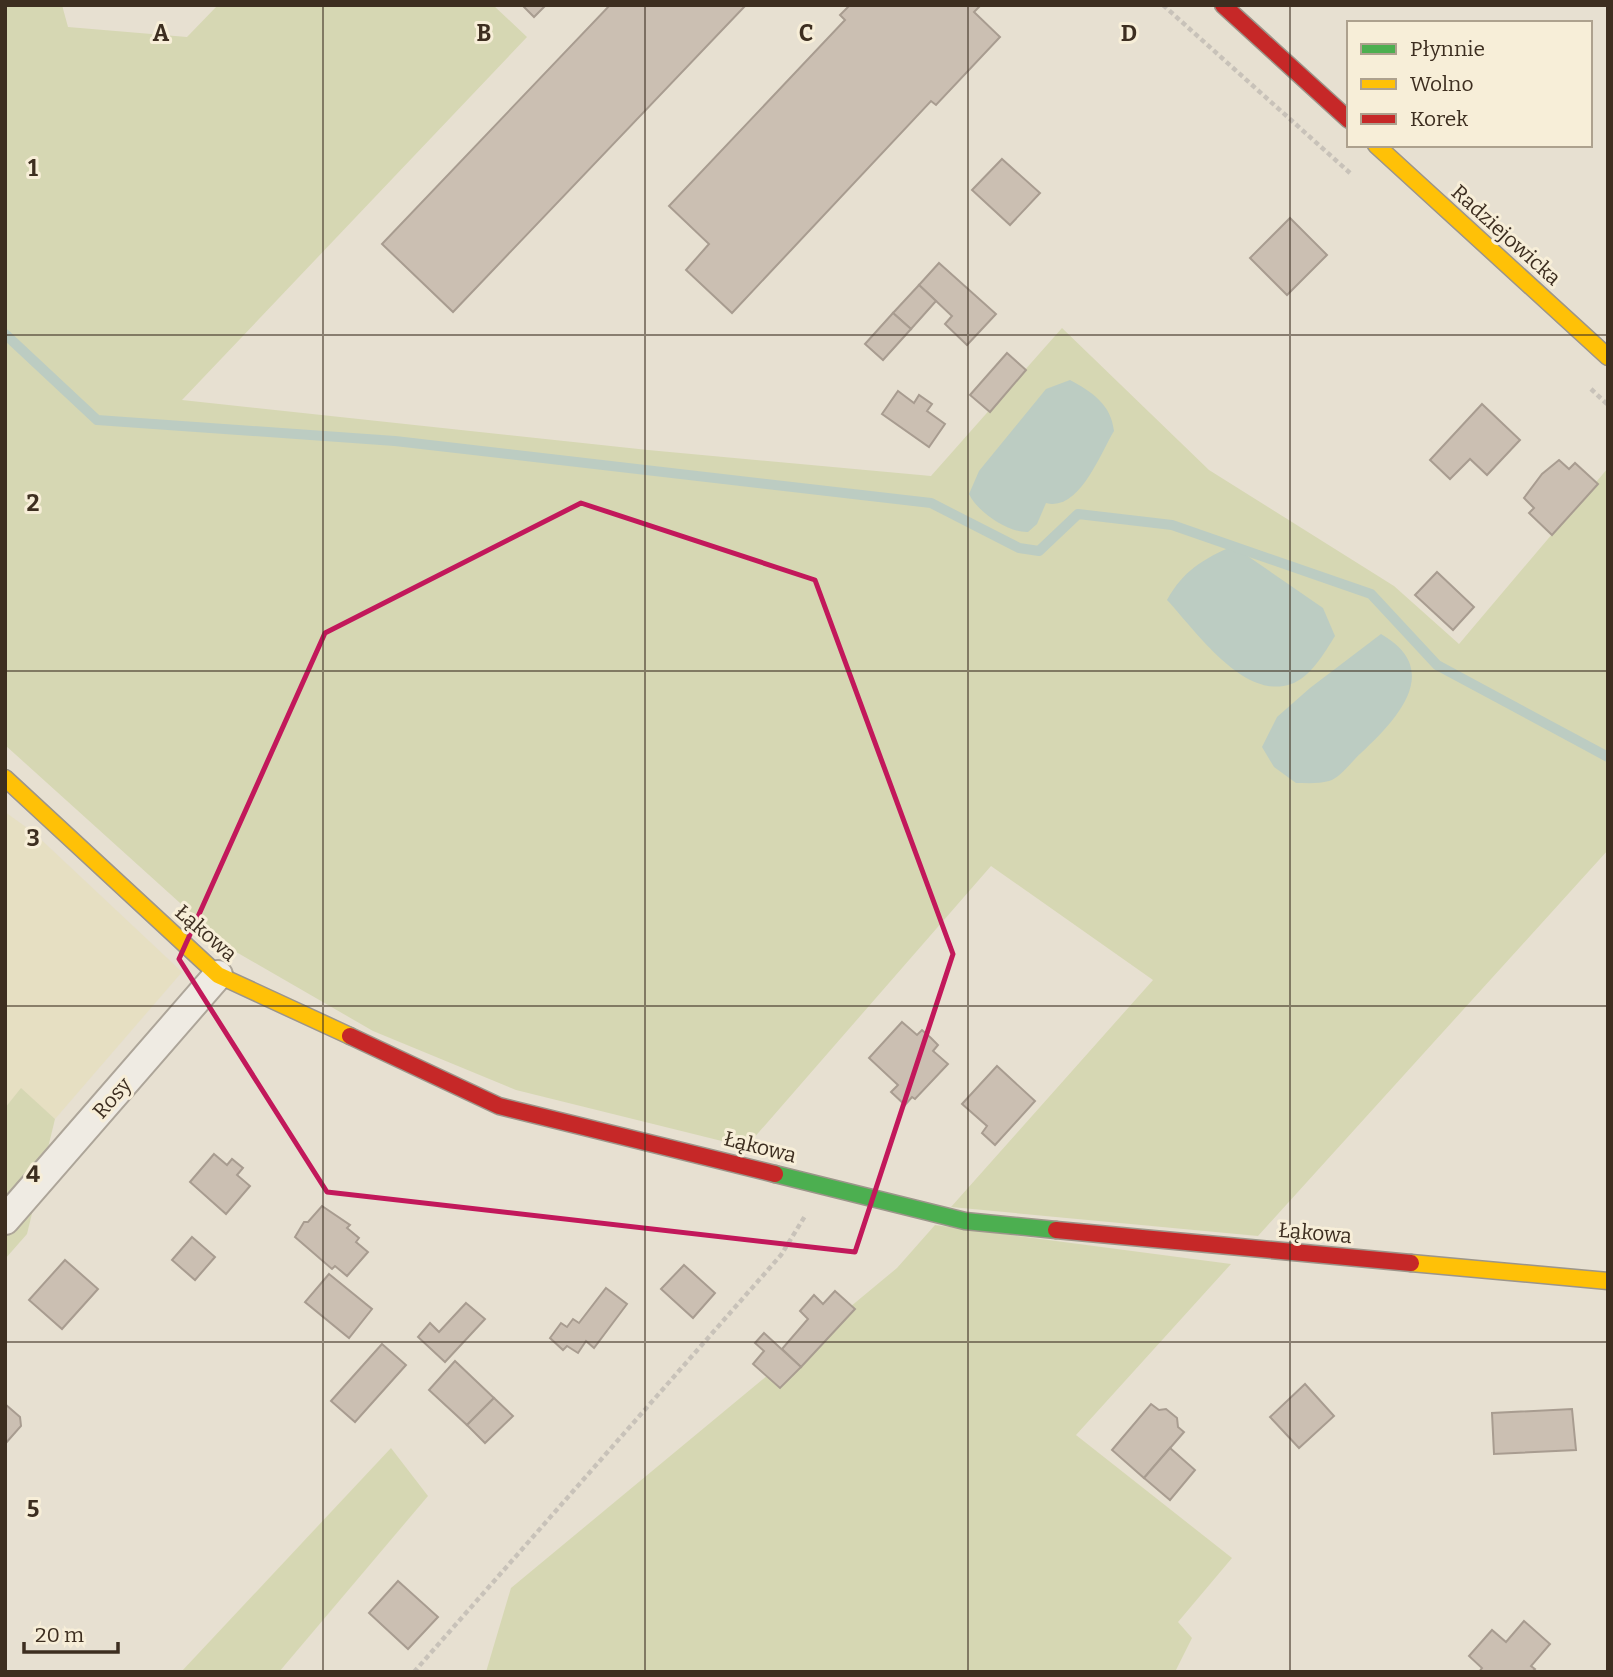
<svg xmlns="http://www.w3.org/2000/svg" width="1613" height="1677" viewBox="0 0 1613 1677" font-family="Bitter,serif">
<rect width="100%" height="100%" fill="#e7e0d1"/>
<polygon fill="#e6dfc2" points="5,812 33,832 182,972 55,1119 21,1089 5,1108"/>
<g fill="#d6d7b3">
<polygon points="5,5 62,5 68,27 187,37 218,5 493,5 527,37 182,400 648,450 931,476 1062,328 1209,470 1394,586 1459,644 1608,468 1608,850 1258,1236 951,1207 1153,980 991,866 746,1147 516,1090 373,1031 231,949 5,745"/>
<polygon points="21,1088 55,1119 27,1234 5,1259 5,1108"/>
<polygon points="935,1225 1231,1264 1076,1435 1232,1558 1178,1622 1192,1638 1175,1672 486,1672 511,1588 897,1268"/>
<polygon points="391,1448 428,1496 279,1672 181,1672"/>
</g>
<g fill="#bcccc2">
<path d="M1070,380C1092,392 1111,404 1114,431C1100,454 1079,512 1046,503L1037,524L1028,532C1009,533 977,512 969,494L979,471L1046,389Z"/>
<path d="M1233,546L1323,608L1335,636C1325,652 1310,678 1291,684C1244,701 1196,631 1167,600C1183,571 1203,559 1233,546Z"/>
<path d="M1381,634C1444,670 1397,719 1361,753C1352,761 1340,778 1329,781C1319,784 1306,783 1296,783L1274,767L1262,747L1277,717L1310,688Z"/>
</g>
<g fill="none" stroke-linecap="round" stroke-linejoin="round">
<polyline stroke="#bcccc2" stroke-width="10" points="5,334 97,420 395,441 931,503 1019,548 1039,551 1078,514 1172,525 1371,594 1437,665 1608,757"/>
</g>
<g fill="#cbbfb2" stroke="#a89c90" stroke-width="2">
<polygon points="522,5 546,5 534,17"/>
<polygon points="610,5 746,5 453,312 382,244"/>
<polygon points="850,5 981,5 974,12 1000,37 936,105 931,101 732,313 686,270 709,244 669,206 845,20 840,15"/>
<polygon points="1002,159 1040,193 1010,225 972,190"/>
<polygon points="1290,218 1327,255 1287,295 1250,258"/>
<polygon points="939,263 996,314 967,345 945,324 952,316 919,285"/>
<polygon points="919,285 936,301 911,329 893,313"/>
<polygon points="893,313 911,329 883,360 865,344"/>
<polygon points="1007,353 1026,370 990,412 970,395"/>
<polygon points="898,391 914,403 919,395 932,404 927,411 945,424 929,447 882,414"/>
<polygon points="1482,404 1520,440 1487,475 1470,459 1450,479 1430,460"/>
<polygon points="1559,460 1569,469 1575,463 1598,484 1552,535 1529,513 1534,508 1524,498 1542,474"/>
<polygon points="1437,572 1474,607 1453,630 1415,595"/>
<polygon points="902,1022 917,1035 922,1030 931,1038 938,1045 933,1051 948,1064 915,1099 912,1097 905,1105 891,1092 898,1085 869,1058"/>
<polygon points="997,1066 1035,1101 995,1145 982,1133 987,1126 962,1104"/>
<polygon points="214,1154 227,1165 232,1159 243,1168 237,1175 250,1186 226,1214 190,1182"/>
<polygon points="322,1206 350,1225 347,1228 359,1238 356,1242 368,1252 347,1276 335,1266 332,1269 295,1237 304,1222 308,1222"/>
<polygon points="192,1237 215,1257 195,1280 172,1260"/>
<polygon points="65,1260 98,1289 62,1329 29,1300"/>
<polygon points="684,1265 715,1293 693,1318 661,1289"/>
<polygon points="329,1274 372,1309 349,1338 305,1302"/>
<polygon points="606,1288 627,1304 594,1348 586,1341 578,1353 567,1346 563,1350 550,1338 561,1323 567,1327 573,1319 579,1323"/>
<polygon points="835,1291 855,1309 801,1367 782,1349 808,1319 800,1311 814,1295 823,1304"/>
<polygon points="466,1303 485,1319 445,1362 418,1337 430,1323 439,1332"/>
<polygon points="764,1333 801,1367 780,1388 753,1364 764,1351 755,1343"/>
<polygon points="382,1344 406,1365 355,1422 331,1401"/>
<polygon points="455,1361 494,1398 467,1425 429,1390"/>
<polygon points="1305,1384 1334,1416 1299,1448 1270,1417"/>
<polygon points="494,1398 513,1416 485,1443 467,1425"/>
<polygon points="5,1404 20,1417 21,1426 5,1444"/>
<polygon points="1151,1404 1159,1410 1166,1409 1177,1418 1178,1427 1184,1432 1144,1478 1112,1450"/>
<polygon points="1572,1409 1576,1450 1494,1454 1492,1413"/>
<polygon points="1170,1448 1195,1470 1170,1500 1144,1478"/>
<polygon points="398,1581 438,1617 408,1649 369,1613"/>
<polygon points="1524,1621 1550,1644 1531,1666 1535,1669 1532,1672 1479,1672 1482,1668 1469,1656 1492,1630 1506,1642"/>
</g>
<g fill="none" stroke-linecap="round" stroke-linejoin="round">
<defs>
<polyline id="street" points="5,1220 218,975"/>
<polyline id="fast" points="775,1174 965,1221 1056,1230"/>
<g id="slow">
<polyline points="1376,145 1608,357"/>
<polyline points="5,778 218,975 350,1036"/>
<polyline points="1411,1263 1608,1281"/>
</g>
<g id="jam">
<polyline points="1223,5 1349,120"/>
<polyline points="350,1036 499,1106 775,1174"/>
<polyline points="1056,1230 1411,1263"/>
</g>
</defs>
<use href="#street" stroke="#ada599" stroke-width="32"/>
<use href="#fast" stroke="#9c958a" stroke-width="19"/>
<use href="#slow" stroke="#9c958a" stroke-width="19"/>
<use href="#jam" stroke="#9c958a" stroke-width="19"/>
<g stroke="#c8c2b9" stroke-width="4.5" stroke-dasharray="5 3.5" stroke-linecap="butt">
<polyline points="1163,5 1350,173"/>
<polyline points="1591,389 1608,405"/>
<polyline points="414,1672 781,1255 805,1216"/>
</g>
<use href="#street" stroke="#efebe3" stroke-width="28"/>
<use href="#fast" stroke="#4caf50" stroke-width="16"/>
<use href="#slow" stroke="#ffc107" stroke-width="16"/>
<use href="#jam" stroke="#c62828" stroke-width="16"/>
</g>
<path fill="none" stroke="#c2185b" stroke-width="5" stroke-linejoin="round" d="M581,503L815,580L953,954L855,1252L327,1192L179,959L325,633Z"/>
<path fill="none" stroke="#3d2e20" stroke-width="2" stroke-opacity="0.55" d="M323,5V1672M645,5V1672M968,5V1672M1290,5V1672M5,335H1608M5,671H1608M5,1006H1608M5,1342H1608"/>
<g text-anchor="middle" dominant-baseline="central" stroke-width="6" stroke-linejoin="round" paint-order="stroke">
<g font-size="21" fill="#3d2e20" stroke="#f7eed8">
<text transform="translate(1506 235) rotate(42)">Radziejowicka</text>
<text transform="translate(206 933) rotate(41)">Łąkowa</text>
<text transform="translate(112 1098) rotate(-49)">Rosy</text>
<text transform="translate(760 1147) rotate(14)">Łąkowa</text>
<text transform="translate(1315 1233) rotate(5)">Łąkowa</text>
</g>
</g>
<g font-size="23" text-anchor="middle" font-weight="bold" fill="#3d2e20" stroke="#f7eed8" stroke-width="6" stroke-linejoin="round" paint-order="stroke">
<text x="161" y="41">A</text>
<text x="484" y="41">B</text>
<text x="806" y="41">C</text>
<text x="1129" y="41">D</text>
<text x="33" y="176">1</text>
<text x="33" y="511">2</text>
<text x="33" y="846">3</text>
<text x="33" y="1182">4</text>
<text x="33" y="1517">5</text>
</g>
<rect width="1613" height="1677" fill="none" stroke="#3d2e20" stroke-width="14"/>
<rect x="1347" y="21" width="245" height="126" fill="#f7eed8" stroke="#ada18e" stroke-width="2"/>
<rect x="1361" y="44" width="35" height="10" fill="#4caf50" stroke="#ada18e" stroke-width="2"/>
<text x="1410" y="56" font-size="21" fill="#3d2e20">Płynnie</text>
<rect x="1361" y="79" width="35" height="10" fill="#ffc107" stroke="#ada18e" stroke-width="2"/>
<text x="1410" y="91" font-size="21" fill="#3d2e20">Wolno</text>
<rect x="1361" y="114" width="35" height="10" fill="#c62828" stroke="#ada18e" stroke-width="2"/>
<text x="1410" y="126" font-size="21" fill="#3d2e20">Korek</text>
<path d="M24 1642v10h94v-10" fill="none" stroke="#3d2e20" stroke-width="3.5"/>
<text x="35" y="1642" font-size="21" fill="#3d2e20" stroke="#f7eed8" stroke-width="5" paint-order="stroke">20 m</text>
</svg>
